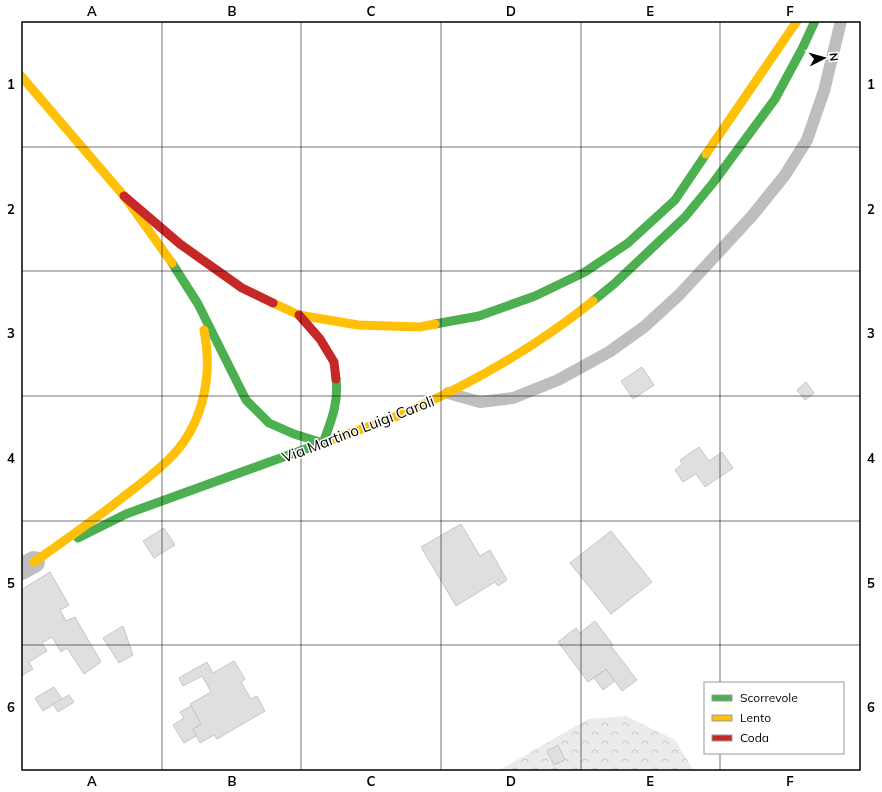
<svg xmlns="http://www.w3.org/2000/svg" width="882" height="792" viewBox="0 0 882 792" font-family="Mulish,sans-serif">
<defs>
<pattern id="forest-crowns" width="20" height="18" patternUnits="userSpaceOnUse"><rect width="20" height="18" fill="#ebebeb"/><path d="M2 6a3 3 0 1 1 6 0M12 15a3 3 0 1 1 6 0" fill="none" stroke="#c8c8c8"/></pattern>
</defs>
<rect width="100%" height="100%" fill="#fff"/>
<polygon fill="url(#forest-crowns)" points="626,716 675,740 694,771 498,771 588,719"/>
<g fill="#dfdfdf" stroke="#c6c6c6">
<polygon points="642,367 654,385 633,399 621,381"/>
<polygon points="806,382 814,393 805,400 797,390"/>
<polygon points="699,447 709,461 722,452 733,468 705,487 696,474 683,482 675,470 682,464 680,460"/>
<polygon points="461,524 480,556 490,550 507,580 498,586 495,582 456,606 421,547"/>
<polygon points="164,528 175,545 154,558 143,541"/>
<polygon points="611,531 652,582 611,614 570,563"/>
<polygon points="50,572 69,605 60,610 66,621 75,617 101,662 84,674 67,648 61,652 52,637 42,643 47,651 29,662 33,669 21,676 21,590"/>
<polygon points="595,621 613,645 611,646 637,680 622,691 606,669 588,682 558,642 576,628 580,633"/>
<polygon points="123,626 133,655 119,663 103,638"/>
<polygon points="234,661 245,679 241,682 251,699 257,696 265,711 217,739 214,735 200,743 193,729 201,724 190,704 211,692 202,676 183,686 179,678 207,662 213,673"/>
<polygon points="606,669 615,681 603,690 594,678"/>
<polygon points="54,687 62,699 43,711 35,698"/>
<polygon points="69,695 74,702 58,712 53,704"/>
<polygon points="191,706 201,724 193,729 196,736 184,743 173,725 184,718 180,712"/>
<polygon points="558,745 565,760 554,765 547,751"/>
</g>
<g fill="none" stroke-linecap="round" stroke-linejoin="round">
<polyline stroke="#bebebe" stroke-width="12" points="448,393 480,402 513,398 558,380 609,352 644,327 679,295 752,216 785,175 807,140 824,91 841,21"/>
<polyline stroke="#bebebe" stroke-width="22" points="21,569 34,562"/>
<g stroke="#4caf50" stroke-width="9">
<path d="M172,263L198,304L246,400L269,423L294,434L323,443C331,421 339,403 336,379"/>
<polyline points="593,301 614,284 685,217 713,183 775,99 802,49 815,21"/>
<polyline points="435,324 479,316 535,296 585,272 628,243 675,200 706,154"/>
<polyline points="78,538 126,514 333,439"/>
</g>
<g stroke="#ffc107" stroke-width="9">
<polyline points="21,76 124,196 172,263"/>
<polyline points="706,154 797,21"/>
<polyline points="273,303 299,315 358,325 420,327 435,324"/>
<path d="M333,439C355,431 379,424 402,414C472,384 533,349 593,301"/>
<path d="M34,562C64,541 94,520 122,498C140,484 158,471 173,455C204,422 213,373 204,330"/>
</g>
<g stroke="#c62828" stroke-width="9">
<polyline points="124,196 180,244 242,288 273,303"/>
<polyline points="299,315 320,339 334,362 336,379"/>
</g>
</g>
<path fill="none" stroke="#000" stroke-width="1" stroke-opacity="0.55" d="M162,21V771M301,21V771M441,21V771M581,21V771M720,21V683M21,147H861M21,271H861M21,396H861M21,521H861M21,645H861M720,753V771"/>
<g text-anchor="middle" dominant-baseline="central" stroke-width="3" stroke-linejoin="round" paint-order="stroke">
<g font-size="15" fill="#000" stroke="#fff">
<text transform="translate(358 429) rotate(-21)">Via Martino Luigi Caroli</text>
</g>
</g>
<rect width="882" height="792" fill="none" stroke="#ffffff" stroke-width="44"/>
<rect x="704" y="682" width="140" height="72" fill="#ffffff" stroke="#999999"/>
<rect x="712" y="695" width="20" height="6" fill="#4caf50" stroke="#999999"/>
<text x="740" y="702" font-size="12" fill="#000000">Scorrevole</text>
<rect x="712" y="715" width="20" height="6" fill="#ffc107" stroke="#999999"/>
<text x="740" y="722" font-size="12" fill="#000000">Lento</text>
<rect x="712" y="735" width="20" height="6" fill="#c62828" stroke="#999999"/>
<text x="740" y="742" font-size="12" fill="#000000">Coda</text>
<g transform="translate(824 58) rotate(84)" stroke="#ffffff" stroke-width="3" paint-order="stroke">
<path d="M0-3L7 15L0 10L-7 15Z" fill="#000000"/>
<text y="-6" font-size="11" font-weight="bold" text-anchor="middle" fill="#000000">N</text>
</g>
<rect x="22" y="22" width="838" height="748" fill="none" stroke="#000" stroke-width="1.5"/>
<g font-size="13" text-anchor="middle" font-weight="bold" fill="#000">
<text x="92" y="16">A</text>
<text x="232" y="16">B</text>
<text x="371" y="16">C</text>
<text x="511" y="16">D</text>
<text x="650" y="16">E</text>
<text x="790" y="16">F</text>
<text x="11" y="89">1</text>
<text x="871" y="89">1</text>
<text x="11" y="214">2</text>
<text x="871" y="214">2</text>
<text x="11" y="338">3</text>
<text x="871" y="338">3</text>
<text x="11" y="463">4</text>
<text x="871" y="463">4</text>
<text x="11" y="588">5</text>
<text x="871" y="588">5</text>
<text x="11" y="712">6</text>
<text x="871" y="712">6</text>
<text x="92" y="786">A</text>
<text x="232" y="786">B</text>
<text x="371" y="786">C</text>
<text x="511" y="786">D</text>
<text x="650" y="786">E</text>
<text x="790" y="786">F</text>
</g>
</svg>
